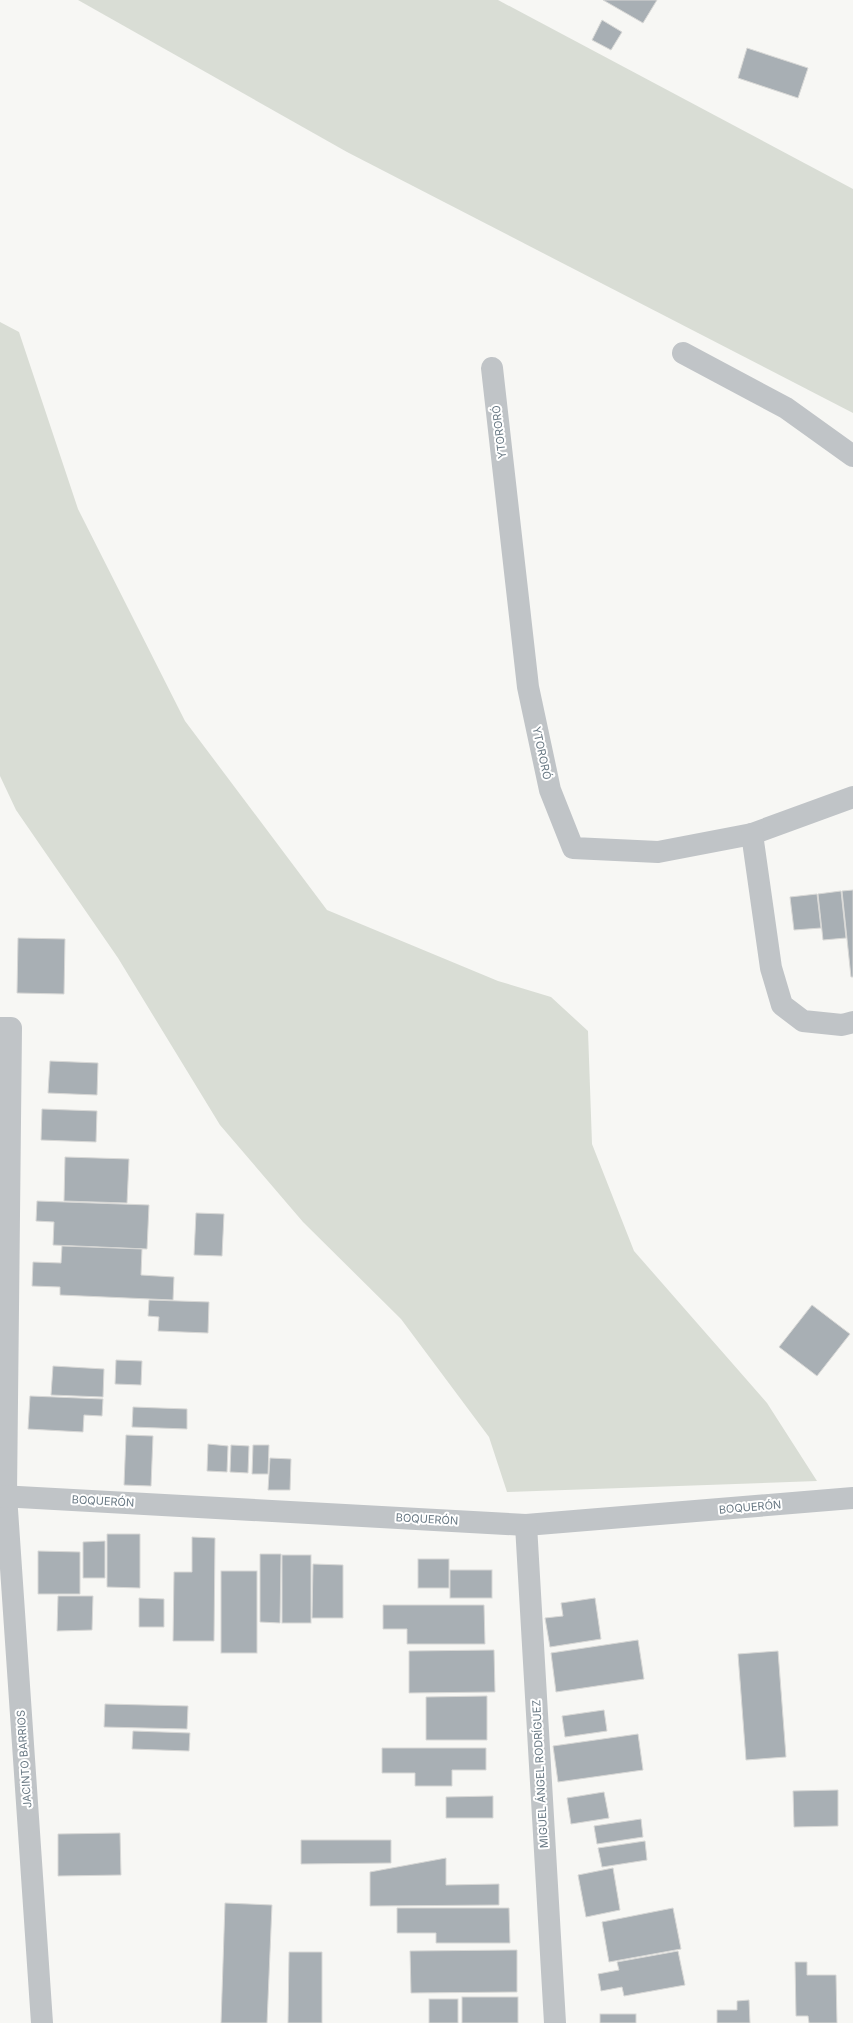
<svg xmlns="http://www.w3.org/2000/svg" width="853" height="2023" viewBox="0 0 853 2023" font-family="Inter,sans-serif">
<rect width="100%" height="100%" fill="#f7f7f4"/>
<g fill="#d9ddd5">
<polygon points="78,0 498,0 853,189 853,413 347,152"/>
<polygon points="0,322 19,332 78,509 185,721 327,910 498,981 551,997 588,1031 592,1144 634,1251 767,1403 817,1481 507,1492 489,1437 401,1319 303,1222 220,1125 118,958 16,810 0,776"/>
</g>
<g fill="#a8afb4" stroke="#d8d8d6">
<polygon points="603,0 657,0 643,23"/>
<polygon points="602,20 622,32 611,50 592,40"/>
<polygon points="747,48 808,68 798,98 738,78"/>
<polygon points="853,890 853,977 851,977 842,891"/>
<polygon points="841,891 846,938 823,940 818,894"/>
<polygon points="817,894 821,928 794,930 790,897"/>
<polygon points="18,938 65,939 64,994 17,993"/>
<polygon points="50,1061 98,1063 97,1095 48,1093"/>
<polygon points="42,1109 97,1111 96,1142 41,1140"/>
<polygon points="65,1157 129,1159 127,1203 64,1201"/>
<polygon points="37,1201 149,1205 147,1249 53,1245 54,1222 36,1221"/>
<polygon points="196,1213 224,1214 222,1256 194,1255"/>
<polygon points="62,1246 142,1249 141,1275 174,1277 173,1300 60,1295 60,1287 32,1286 33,1262 61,1263"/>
<polygon points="149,1300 209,1302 208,1333 158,1331 159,1317 148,1316"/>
<polygon points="812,1305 850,1334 817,1376 779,1347"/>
<polygon points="116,1360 142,1361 141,1385 115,1384"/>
<polygon points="53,1366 104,1369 103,1397 51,1395"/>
<polygon points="30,1396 103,1399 102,1416 84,1415 83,1432 28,1429"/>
<polygon points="133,1407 187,1409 187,1429 132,1427"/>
<polygon points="126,1435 153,1436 151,1486 124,1485"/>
<polygon points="208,1444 228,1446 227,1472 207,1471"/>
<polygon points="231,1445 249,1446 248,1473 230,1472"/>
<polygon points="253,1445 269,1445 268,1474 252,1474"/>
<polygon points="270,1458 291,1459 290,1490 268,1490"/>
<polygon points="107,1534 140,1534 140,1588 107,1587"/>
<polygon points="192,1537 215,1538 214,1641 173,1641 174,1572 192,1572"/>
<polygon points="105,1541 105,1578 83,1578 83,1542"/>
<polygon points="38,1551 80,1552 80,1594 38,1594"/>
<polygon points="260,1554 281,1554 280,1623 260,1622"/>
<rect x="282" y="1555" width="29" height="68"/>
<rect x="418" y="1559" width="31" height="29"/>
<polygon points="313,1564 343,1565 343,1618 312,1618"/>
<rect x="450" y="1570" width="42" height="28"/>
<rect x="221" y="1571" width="36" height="82"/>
<polygon points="58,1596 93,1596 92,1630 57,1631"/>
<polygon points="139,1598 164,1599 164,1627 139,1627"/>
<polygon points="595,1598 601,1639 550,1647 545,1618 563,1616 561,1603"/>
<polygon points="383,1605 484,1605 485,1644 407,1644 407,1629 383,1629"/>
<polygon points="638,1640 644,1679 556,1692 551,1653"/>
<polygon points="494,1650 495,1692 409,1693 409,1651"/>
<polygon points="778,1651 786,1757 746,1760 738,1654"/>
<polygon points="487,1696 487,1740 426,1740 426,1697"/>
<polygon points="105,1704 188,1706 187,1729 104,1727"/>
<polygon points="604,1710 607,1731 565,1737 562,1716"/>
<polygon points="133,1731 190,1733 189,1751 132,1749"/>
<polygon points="638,1734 643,1770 558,1782 553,1746"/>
<polygon points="382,1748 486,1748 486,1770 452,1770 452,1786 415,1786 415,1773 382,1773"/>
<polygon points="838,1790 838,1826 794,1827 793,1791"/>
<polygon points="604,1792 609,1818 571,1824 567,1798"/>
<polygon points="493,1796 493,1818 446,1818 446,1797"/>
<polygon points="641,1819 643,1837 597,1844 594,1826"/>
<polygon points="120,1833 121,1875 58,1876 58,1834"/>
<polygon points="301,1840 391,1840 391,1863 301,1864"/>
<polygon points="645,1841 647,1860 602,1867 598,1848"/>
<polygon points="446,1858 446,1885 499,1884 499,1905 370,1906 370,1872"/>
<polygon points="613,1868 620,1910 586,1917 578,1875"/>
<polygon points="225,1903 272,1905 267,2023 221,2023"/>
<polygon points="397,1908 509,1908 510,1943 436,1943 436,1933 397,1933"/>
<polygon points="673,1908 681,1949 609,1962 602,1922"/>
<polygon points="517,1950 517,1992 411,1993 410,1951"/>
<polygon points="678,1951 685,1985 624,1996 622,1987 601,1991 598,1974 619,1970 617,1962"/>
<polygon points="289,1952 322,1952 322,2023 288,2023"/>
<polygon points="795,1962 807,1962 807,1975 836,1975 837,2023 809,2023 808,2016 796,2016"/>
<rect x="462" y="1997" width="56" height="26"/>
<rect x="429" y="1999" width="29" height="24"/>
<polygon points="749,2000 750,2023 717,2023 717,2010 737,2010 737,2001"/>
<rect x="600" y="2014" width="36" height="9"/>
</g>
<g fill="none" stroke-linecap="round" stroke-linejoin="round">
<g stroke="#c0c4c7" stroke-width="22">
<polyline points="683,353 786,408 853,456"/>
<polyline points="492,368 528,687 550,790 573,848 658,852 752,834 853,797"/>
<polyline points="752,834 771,968 782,1005 803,1021 842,1025 853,1022"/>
<polyline points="0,1028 11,1028 6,1495 42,2023"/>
<polyline points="0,1496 526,1525 853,1498"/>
<polyline points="526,1525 555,2023"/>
</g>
</g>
<g text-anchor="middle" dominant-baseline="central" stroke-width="4" stroke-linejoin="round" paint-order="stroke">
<g font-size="11" fill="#687883" stroke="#fff">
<text transform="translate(499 432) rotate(-97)">YTORORÓ</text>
<text transform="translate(542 753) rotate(78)">YTORORÓ</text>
<text transform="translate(103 1501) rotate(3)">BOQUERÓN</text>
<text transform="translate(750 1507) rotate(-5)">BOQUERÓN</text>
<text transform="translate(427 1519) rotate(3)">BOQUERÓN</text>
<text transform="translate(24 1759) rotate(-94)">JACINTO BARRIOS</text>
<text transform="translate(540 1774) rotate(-93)">MIGUEL ÁNGEL RODRÍGUEZ</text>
</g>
</g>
</svg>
